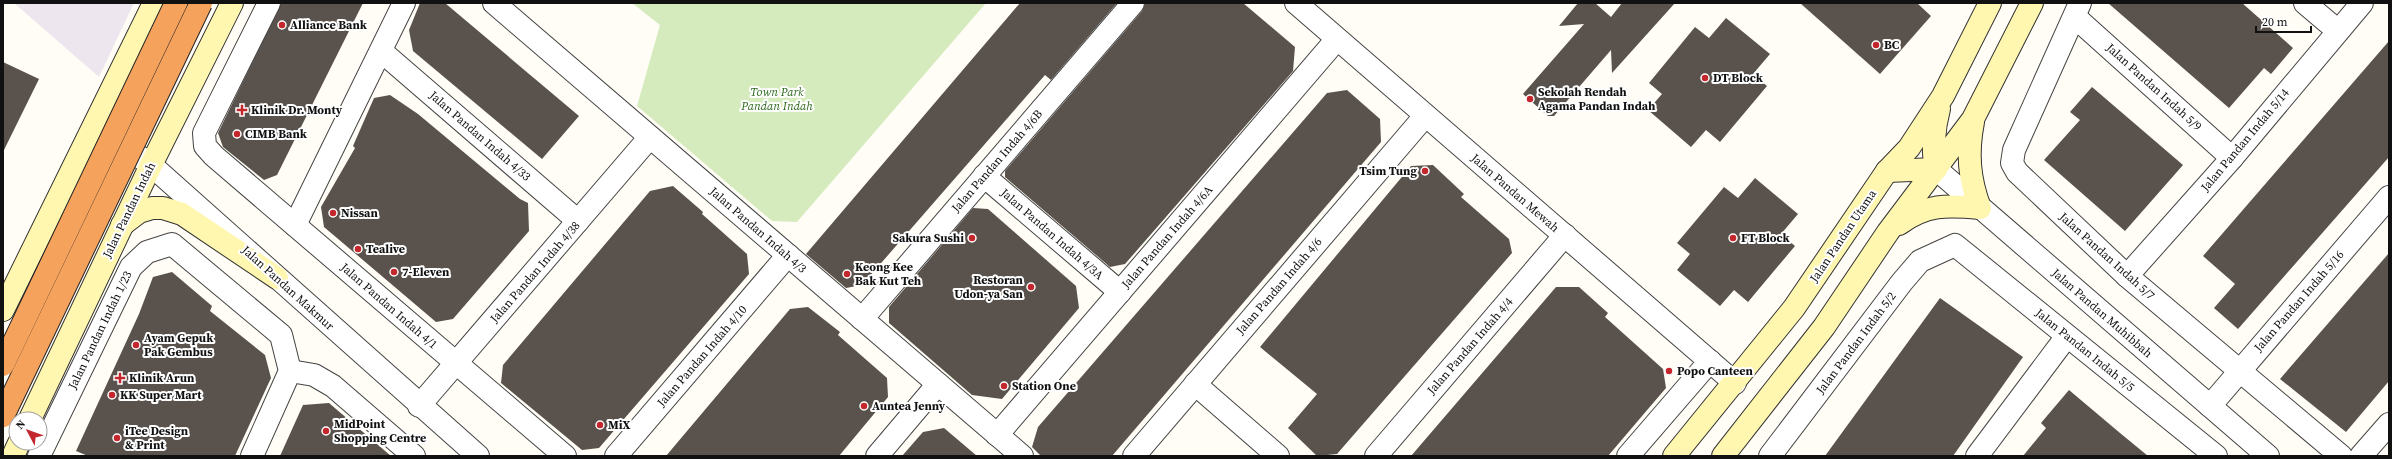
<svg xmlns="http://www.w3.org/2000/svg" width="2392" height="459" viewBox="0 0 2392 459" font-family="'Source Serif 4',serif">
<rect width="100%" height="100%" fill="#fffdf5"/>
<polygon fill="#eee6ef" points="14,3 134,3 99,77"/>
<polygon fill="#d5ebbd" points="632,3 986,3 797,222 772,221 637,106 660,25"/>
<g fill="#5a524d">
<polygon points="281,3 363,3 277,175 264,180 223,147 218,133"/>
<polygon points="420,3 445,3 579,116 542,159 413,51 409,30"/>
<polygon points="1020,3 1117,3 1051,80 1045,75 862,285 846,288 806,254"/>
<polygon points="1145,3 1243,3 1295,47 1293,71 1125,264 1110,267 1005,177 1005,171 1142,11"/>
<polygon points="1578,3 1595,3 1611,17 1622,3 1675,3 1612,73 1611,50 1554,116 1548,116 1523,94 1584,24 1559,26"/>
<polygon points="1800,3 1917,3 1931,16 1880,74"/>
<polygon points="2108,3 2242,3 2293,48 2271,74 2264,68 2229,108"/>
<polygon points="1726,18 1770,54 1753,74 1767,86 1720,142 1706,130 1691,147 1648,110 1662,94 1649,83 1695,27 1709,38"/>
<polygon points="2389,41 2389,157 2238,329 2214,308 2235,284 2203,256"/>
<polygon points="3,62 39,79 3,152"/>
<polygon points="2092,87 2183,165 2125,231 2044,160 2080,120 2070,112"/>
<polygon points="1347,90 1380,119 1381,142 1112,456 1041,456 1032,447 1038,427 1327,93"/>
<polygon points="390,95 418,114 520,199 528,203 529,231 453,319 436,322 324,227 321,207 355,148 353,146 374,98"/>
<polygon points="1433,165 1464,194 1461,197 1509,239 1512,253 1337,454 1317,456 1288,428 1317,394 1260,347 1411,166"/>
<polygon points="1755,178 1798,214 1781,234 1795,246 1748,302 1734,290 1720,306 1677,270 1690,254 1677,243 1724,187 1738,198"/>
<polygon points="673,186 703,212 702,214 747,254 749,274 599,448 582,450 501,383 503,365 650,191"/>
<polygon points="973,208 988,209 1076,286 1079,308 1002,399 972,395 889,323 889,307"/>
<polygon points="2389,253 2389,381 2346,432 2280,379"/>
<polygon points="172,272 212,306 210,311 265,355 271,378 235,456 88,456 76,451 139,314 153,277"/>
<polygon points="1556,287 1579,287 1608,313 1605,317 1663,369 1666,388 1648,409 1608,456 1411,456"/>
<polygon points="1940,298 2023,357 1953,456 1825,456"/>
<polygon points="808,307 840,332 838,335 887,378 888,397 839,456 666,456 790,309"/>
<polygon points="2069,390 2120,433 2148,456 2023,456 2046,428 2041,423"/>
<polygon points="329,403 391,456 280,456 303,405"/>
<polygon points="944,428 977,456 902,456 923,432"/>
</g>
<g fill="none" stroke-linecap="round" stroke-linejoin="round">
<defs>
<g id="minor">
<polyline points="269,3 204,133 205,146 214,156 565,456"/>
<polyline points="494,3 1022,456"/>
<polyline points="1296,3 1735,383"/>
<polyline points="2080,3 2014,150 2012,163 2017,172 2127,276 2341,456"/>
<polyline points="2305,3 2338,31"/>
<polyline points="2075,17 2232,158"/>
<polyline points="381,51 578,221"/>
<polyline points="984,176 1120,292"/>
<polyline points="295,225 404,3"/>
<polyline points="2127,276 2232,158 2362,3"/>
<polyline points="862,319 1133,3"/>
<polyline points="290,371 314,375 333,386 414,456"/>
<polyline points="1195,384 1278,456"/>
<polyline points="419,406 650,137"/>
<polyline points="2210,406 2389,197"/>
<polyline points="997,435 1337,39"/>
<polyline points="39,456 131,267 147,252 172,244 281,335 290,371 252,456"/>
<polyline points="616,456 788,255"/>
<polyline points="877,456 938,384"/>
<polyline points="1134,456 1425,116"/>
<polyline points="1376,456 1565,235"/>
<polyline points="1628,456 1710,361"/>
<polyline points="1770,456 1902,282 1920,261 1955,245 2216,456"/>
<polyline points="1977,456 2067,336"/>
<polyline points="2361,456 2389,424"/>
</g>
<g id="tertiary">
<polyline points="116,140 151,165 478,456"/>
<polyline points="1936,169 2268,456"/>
</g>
<g id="secondary">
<path d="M1936,169C1932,149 1934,128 1939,109"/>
<polyline points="1887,171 1936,169"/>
<path d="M1899,224C1926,204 1947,205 1980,208C1969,179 1967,153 1973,122"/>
<polyline points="122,225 139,212 152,208 163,208 182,214 277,278"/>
<polyline points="3,310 154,3"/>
<polyline points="30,419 151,165 232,3"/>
<polyline points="13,456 19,443"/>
<polyline points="1674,456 1794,308 1887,171 1909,148 1943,96 1990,3"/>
<polyline points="1723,456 1824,327 1888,232 1973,119 2032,3"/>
</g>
</defs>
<use href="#minor" stroke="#444" stroke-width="24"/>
<use href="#tertiary" stroke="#444" stroke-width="24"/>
<use href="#secondary" stroke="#333" stroke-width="24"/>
<use href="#minor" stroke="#fff" stroke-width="22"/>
<use href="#tertiary" stroke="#fff" stroke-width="22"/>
<use href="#secondary" stroke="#fff6b0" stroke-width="22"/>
<defs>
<g id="motorway-bridge">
<polyline points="3,365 176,3"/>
<polyline points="3,416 201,3"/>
</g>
</defs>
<use href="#motorway-bridge" stroke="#222" stroke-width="24" stroke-linecap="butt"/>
<use href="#motorway-bridge" stroke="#f5a25d" stroke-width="22"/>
</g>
<g fill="#c4262e" stroke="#fff" stroke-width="1.5">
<circle cx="282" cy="25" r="4"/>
<circle cx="1876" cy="45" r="4"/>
<circle cx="1705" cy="78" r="4"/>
<circle cx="1530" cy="99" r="4"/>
<path d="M240 104h4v4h4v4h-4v4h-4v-4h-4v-4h4z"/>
<circle cx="237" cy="134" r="4"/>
<circle cx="1425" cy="171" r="4"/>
<circle cx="333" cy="213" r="4"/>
<circle cx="972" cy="238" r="4"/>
<circle cx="1733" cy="238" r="4"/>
<circle cx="358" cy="249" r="4"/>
<circle cx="394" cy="272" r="4"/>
<circle cx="847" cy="274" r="4"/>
<circle cx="1031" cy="287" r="4"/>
<circle cx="136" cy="345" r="4"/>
<circle cx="1669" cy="371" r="4"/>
<path d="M118 372h4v4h4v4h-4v4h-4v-4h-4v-4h4z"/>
<circle cx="1004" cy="386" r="4"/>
<circle cx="112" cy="395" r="4"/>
<circle cx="864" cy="406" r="4"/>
<circle cx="600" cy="425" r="4"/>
<circle cx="326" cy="431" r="4"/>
<circle cx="117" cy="438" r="4"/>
</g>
<g text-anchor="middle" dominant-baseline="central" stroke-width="4" stroke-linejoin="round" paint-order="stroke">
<g font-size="12" font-weight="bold" fill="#111" stroke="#fff" text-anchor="start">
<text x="290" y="25">Alliance Bank</text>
<text x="1884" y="45">BC</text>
<text x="1713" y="78">DT Block</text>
<text x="1538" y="92">Sekolah Rendah<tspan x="1538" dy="14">Agama Pandan Indah</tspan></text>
<text x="251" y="110">Klinik Dr. Monty</text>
<text x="245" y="134">CIMB Bank</text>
<text x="1417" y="171" text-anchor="end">Tsim Tung</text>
<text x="341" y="213">Nissan</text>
<text x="964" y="238" text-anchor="end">Sakura Sushi</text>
<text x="1741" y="238">FT Block</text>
<text x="366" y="249">Tealive</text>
<text x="855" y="267">Keong Kee<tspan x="855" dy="14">Bak Kut Teh</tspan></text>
<text x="402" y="272">7-Eleven</text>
<text x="1023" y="280" text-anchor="end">Restoran<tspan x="1023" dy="14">Udon-ya San</tspan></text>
<text x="144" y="338">Ayam Gepuk<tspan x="144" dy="14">Pak Gembus</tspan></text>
<text x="1677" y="371">Popo Canteen</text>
<text x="129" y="378">Klinik Arun</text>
<text x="1012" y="386">Station One</text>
<text x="120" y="395">KK Super Mart</text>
<text x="872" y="406">Auntea Jenny</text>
<text x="334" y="424">MidPoint<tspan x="334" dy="14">Shopping Centre</tspan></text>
<text x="608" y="425">MiX</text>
<text x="125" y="431">iTee Design<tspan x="125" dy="14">&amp; Print</tspan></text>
</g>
<g font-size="12" fill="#111" stroke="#fff">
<text transform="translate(2154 87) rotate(42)">Jalan Pandan Indah 5/9</text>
<text transform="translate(480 136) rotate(41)">Jalan Pandan Indah 4/33</text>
<text transform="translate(2245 140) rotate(-50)">Jalan Pandan Indah 5/14</text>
<text transform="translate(997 161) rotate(-49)">Jalan Pandan Indah 4/6B</text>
<text transform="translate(1515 193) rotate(41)">Jalan Pandan Mewah</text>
<text transform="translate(129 210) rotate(-64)">Jalan Pandan Indah</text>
<text transform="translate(758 230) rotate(41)">Jalan Pandan Indah 4/3</text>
<text transform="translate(1052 234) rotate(41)">Jalan Pandan Indah 4/3A</text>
<text transform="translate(1843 236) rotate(-56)">Jalan Pandan Utama</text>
<text transform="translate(1167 237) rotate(-49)">Jalan Pandan Indah 4/6A</text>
<text transform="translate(2107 256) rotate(42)">Jalan Pandan Indah 5/7</text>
<text transform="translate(535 272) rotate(-49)">Jalan Pandan Indah 4/38</text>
<text transform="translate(1279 286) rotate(-49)">Jalan Pandan Indah 4/6</text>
<text transform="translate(288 288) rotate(42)">Jalan Pandan Makmur</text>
<text transform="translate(2299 301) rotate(-49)">Jalan Pandan Indah 5/16</text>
<text transform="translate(389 306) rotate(41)">Jalan Pandan Indah 4/1</text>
<text transform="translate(2102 313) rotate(41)">Jalan Pandan Muhibbah</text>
<text transform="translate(100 330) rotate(-64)">Jalan Pandan Indah 1/23</text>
<text transform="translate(1856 343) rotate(-53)">Jalan Pandan Indah 5/2</text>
<text transform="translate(1470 346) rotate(-49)">Jalan Pandan Indah 4/4</text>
<text transform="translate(2085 350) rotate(39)">Jalan Pandan Indah 5/5</text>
<text transform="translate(702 356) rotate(-49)">Jalan Pandan Indah 4/10</text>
</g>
<g font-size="12" font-style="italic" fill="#2f6b1f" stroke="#fff">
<text x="777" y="92">Town Park<tspan x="777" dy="14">Pandan Indah</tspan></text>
</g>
</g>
<rect width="2392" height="459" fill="none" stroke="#111111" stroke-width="8"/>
<g transform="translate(28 431) rotate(311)"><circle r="19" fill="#ffffff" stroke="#a0a0a0"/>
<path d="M0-3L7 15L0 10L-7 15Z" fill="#c4262e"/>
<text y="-6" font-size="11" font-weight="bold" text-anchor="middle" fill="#111111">N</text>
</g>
<path d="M2256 26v6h55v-6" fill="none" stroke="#111111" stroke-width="2"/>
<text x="2262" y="26" font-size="12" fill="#111111" stroke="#ffffff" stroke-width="3" paint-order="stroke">20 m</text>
</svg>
